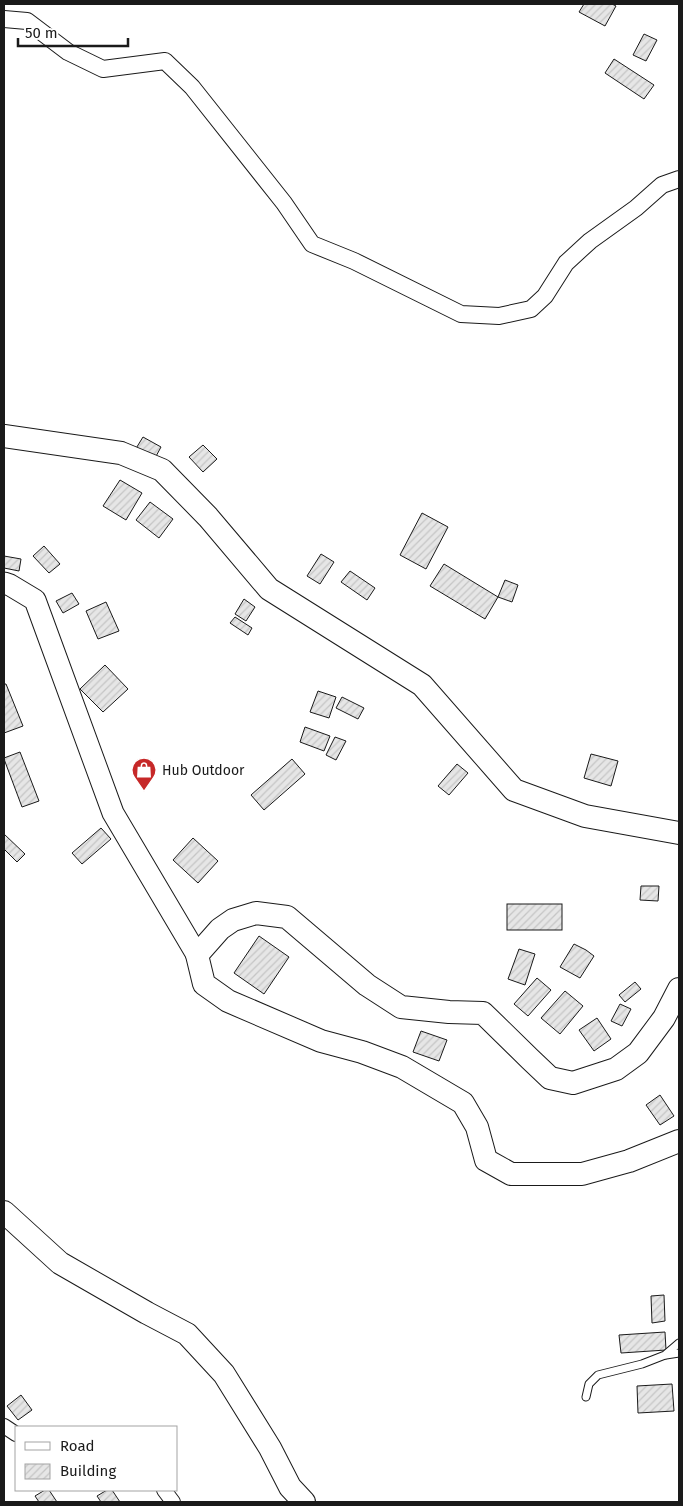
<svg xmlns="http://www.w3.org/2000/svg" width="683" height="1506" viewBox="0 0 683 1506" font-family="'Fira Sans',sans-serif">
<defs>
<pattern id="building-hatch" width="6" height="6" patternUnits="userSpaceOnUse" patternTransform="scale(1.25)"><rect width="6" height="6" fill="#e6e6e6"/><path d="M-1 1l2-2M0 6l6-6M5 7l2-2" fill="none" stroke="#c5c5c5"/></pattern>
</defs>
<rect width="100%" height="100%" fill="#fff"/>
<g fill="url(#building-hatch)" stroke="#1a1a1a">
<polygon points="584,4 612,4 616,6 605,26 579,12"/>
<polygon points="644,34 657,40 646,61 633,55"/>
<polygon points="614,59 654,85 644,99 605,73"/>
<polygon points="143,437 161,447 154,460 135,450"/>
<polygon points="203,445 217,459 203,472 189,457"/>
<polygon points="120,480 142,493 126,520 103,506"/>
<polygon points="150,502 173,519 159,538 136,520"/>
<polygon points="422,513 448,527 426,569 400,555"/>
<polygon points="44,546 60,564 49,573 33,556"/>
<polygon points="321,554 334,562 320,584 307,576"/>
<polygon points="4,556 21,559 19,571 4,568"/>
<polygon points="444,564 498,597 485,619 430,586"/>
<polygon points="350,571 375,588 367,600 341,582"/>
<polygon points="505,580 518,585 512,602 498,597"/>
<polygon points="72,593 79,604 63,613 56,601"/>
<polygon points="244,599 255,607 246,621 235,614"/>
<polygon points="106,602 119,631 98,639 86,611"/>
<polygon points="235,617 252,628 248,635 230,623"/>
<polygon points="105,665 128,689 103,712 80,689"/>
<polygon points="4,684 6,684 23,726 4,733"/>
<polygon points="318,691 336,697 329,718 310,712"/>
<polygon points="342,697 364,708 358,719 336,708"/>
<polygon points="305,727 330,736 324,751 300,742"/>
<polygon points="335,737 346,741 336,760 326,755"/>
<polygon points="20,752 39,801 22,807 4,759 4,758"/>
<polygon points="591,754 618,761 611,786 584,778"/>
<polygon points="292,759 305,774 264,810 251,795"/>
<polygon points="457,764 468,773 449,795 438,786"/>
<polygon points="101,828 111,839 82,864 72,853"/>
<polygon points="4,834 25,854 17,862 4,849"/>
<polygon points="193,838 218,861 198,883 173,860"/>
<polygon points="641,886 659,886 658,901 640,900"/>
<rect x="507" y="904" width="55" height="26"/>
<polygon points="259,936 289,957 264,994 234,973"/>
<polygon points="574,944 586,950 594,956 580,978 560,967"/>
<polygon points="519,949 535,954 525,985 508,979"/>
<polygon points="537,978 551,990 528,1016 514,1004"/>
<polygon points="635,982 641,989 625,1002 619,995"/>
<polygon points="565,991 583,1006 560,1034 541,1018"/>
<polygon points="620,1004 631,1009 622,1026 611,1021"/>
<polygon points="597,1018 611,1039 594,1051 579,1030"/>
<polygon points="421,1031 447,1040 439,1061 413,1052"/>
<polygon points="660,1095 674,1116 660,1125 646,1105"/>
<polygon points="664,1295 665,1321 652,1323 651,1296"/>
<polygon points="665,1332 666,1350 621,1353 619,1335"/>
<polygon points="672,1384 674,1411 638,1413 637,1386"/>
<polygon points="21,1395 32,1410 18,1420 7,1406"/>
<polygon points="45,1490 49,1490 57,1502 39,1502 35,1496"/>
<polygon points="107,1490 112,1490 120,1502 101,1502 97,1496"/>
</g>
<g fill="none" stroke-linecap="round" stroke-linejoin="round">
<defs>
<g id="service">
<polyline points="666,1355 679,1353"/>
<polyline points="586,1397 589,1384 598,1375 642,1364 665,1355 679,1343"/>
</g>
<g id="minor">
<polyline points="4,1426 16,1434"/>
<polyline points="164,1490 173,1502"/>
</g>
<polyline id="tertiary" points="4,19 27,21 68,52 103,69 165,61 192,87 284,203 312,244 354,261 461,314 499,316 531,309 545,296 566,263 590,241 636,208 662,185 679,179"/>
<polyline id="primary" points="4,583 10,585 35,600 113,813 197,955"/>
<g id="trunk">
<polyline points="4,436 121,453 162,470 208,517 269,589 422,685 514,790 585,816 679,833"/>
<polyline points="679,989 664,1018 638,1053 616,1069 573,1083 550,1078 530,1059 483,1013 449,1012 401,1007 367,985 287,917 256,913 233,920 220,929 197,955 204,984 228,1001 321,1041 362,1052 402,1067 463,1103 477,1127 486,1160 511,1174 582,1174 629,1161 679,1141"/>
<polyline points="4,1212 60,1263 147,1313 187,1334 224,1374 270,1448 290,1487 304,1502"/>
</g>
</defs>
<use href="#service" stroke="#1a1a1a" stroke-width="9"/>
<use href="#minor" stroke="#1a1a1a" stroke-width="16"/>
<use href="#tertiary" stroke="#1a1a1a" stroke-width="18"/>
<use href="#primary" stroke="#1a1a1a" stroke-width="23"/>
<use href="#trunk" stroke="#1a1a1a" stroke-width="24"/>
<use href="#service" stroke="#fff" stroke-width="7"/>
<use href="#minor" stroke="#fff" stroke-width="14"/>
<use href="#tertiary" stroke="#fff" stroke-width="16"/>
<use href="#primary" stroke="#fff" stroke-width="21"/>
<use href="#trunk" stroke="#fff" stroke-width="22"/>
</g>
<defs>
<symbol id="shop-pin" viewBox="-11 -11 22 30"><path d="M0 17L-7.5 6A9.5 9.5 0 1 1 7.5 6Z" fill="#c62828" stroke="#fff"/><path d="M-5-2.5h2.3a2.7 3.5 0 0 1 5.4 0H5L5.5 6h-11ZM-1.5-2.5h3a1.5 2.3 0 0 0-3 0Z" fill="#fff"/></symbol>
</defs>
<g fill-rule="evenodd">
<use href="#shop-pin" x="130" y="756" width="28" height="38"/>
</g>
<g text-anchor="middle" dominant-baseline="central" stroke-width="4" stroke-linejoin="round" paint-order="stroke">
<g font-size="14" fill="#1a1a1a" stroke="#fff" text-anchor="start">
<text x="162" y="770">Hub Outdoor</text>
</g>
</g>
<rect width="683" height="1506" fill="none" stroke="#1a1a1a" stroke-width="10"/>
<rect x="15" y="1426" width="162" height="65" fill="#ffffff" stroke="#a3a3a3"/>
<rect x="25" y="1442" width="25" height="8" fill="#ffffff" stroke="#a3a3a3"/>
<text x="60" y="1451" font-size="15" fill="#1a1a1a">Road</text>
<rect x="25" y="1464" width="25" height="15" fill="url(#building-hatch)" stroke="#a3a3a3"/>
<text x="60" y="1476" font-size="15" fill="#1a1a1a">Building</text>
<path d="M18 38v8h110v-8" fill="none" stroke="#1a1a1a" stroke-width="2.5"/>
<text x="25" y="38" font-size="15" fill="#1a1a1a" stroke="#ffffff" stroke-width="4" paint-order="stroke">50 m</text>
</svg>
